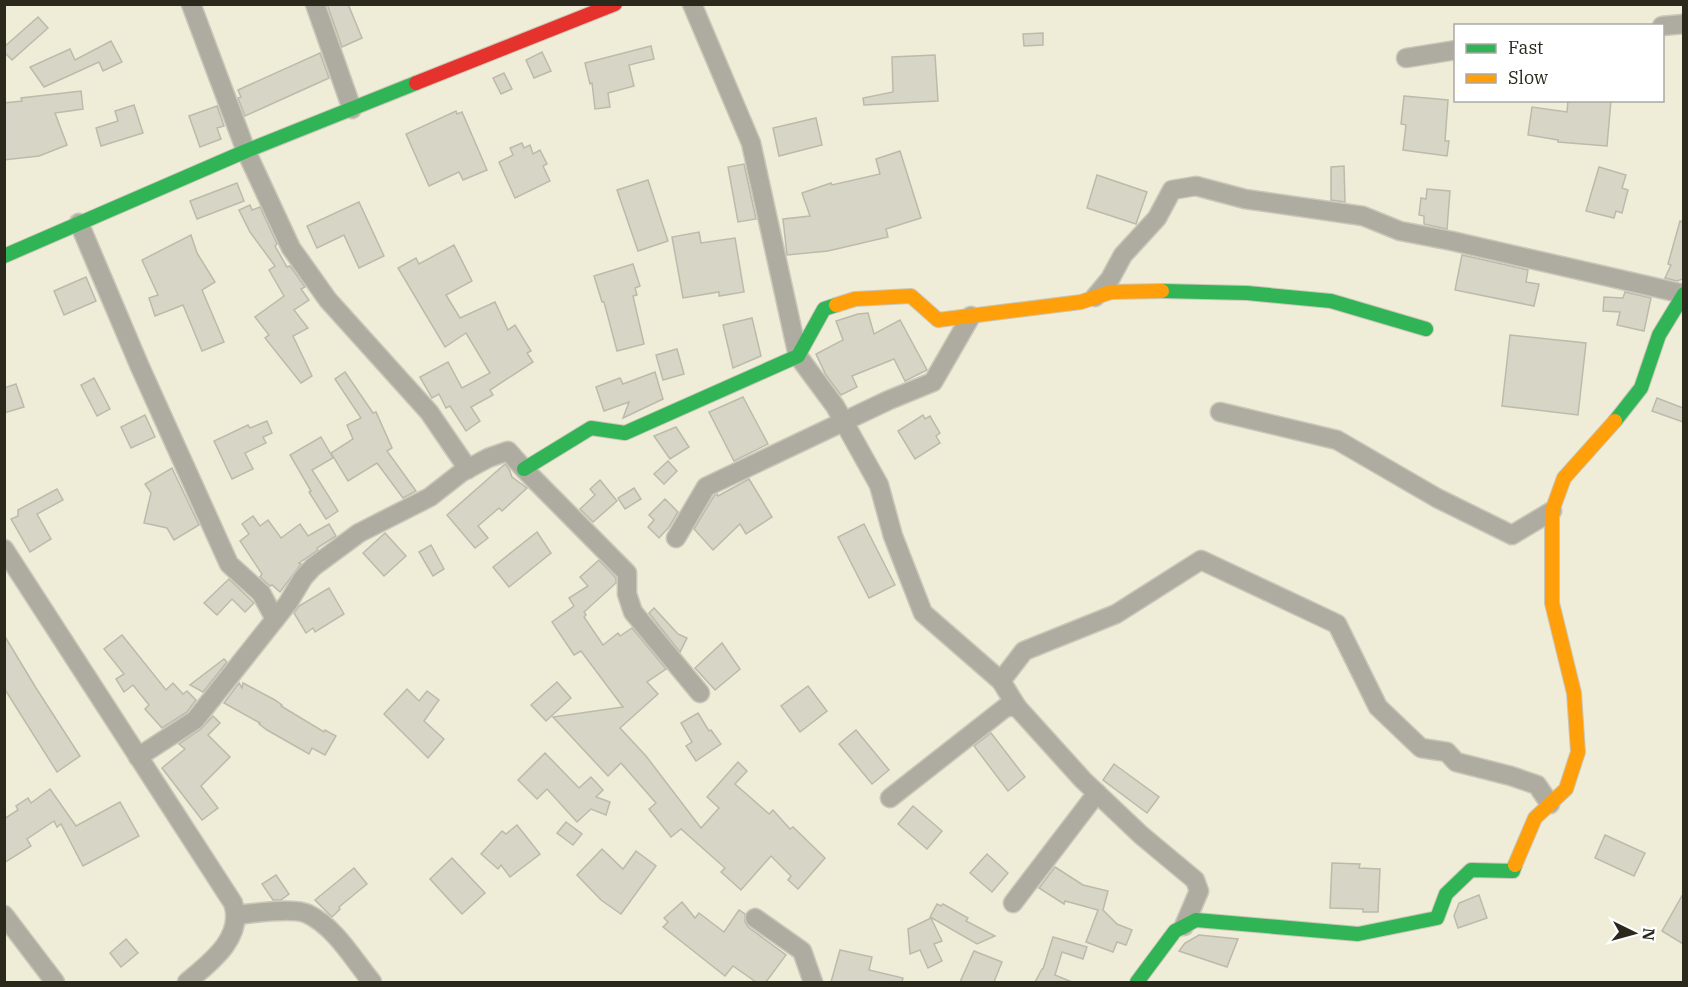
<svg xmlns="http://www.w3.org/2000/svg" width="1688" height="987" viewBox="0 0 1688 987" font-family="'IBM Plex Serif',serif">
<rect width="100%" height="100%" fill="#efecd8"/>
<g fill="#d7d5c5" stroke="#bcbaab" stroke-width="1.5">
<polygon points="327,4 348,4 362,38 342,47"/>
<polygon points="38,17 48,28 12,60 4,52 4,47"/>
<polygon points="1043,33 1043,45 1024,46 1023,34"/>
<polygon points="111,41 122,62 103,71 99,62 44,87 30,67 70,49 75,60"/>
<polygon points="651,46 654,59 629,65 634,86 608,93 610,107 595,109 592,83 590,84 585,63"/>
<polygon points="542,52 551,71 534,78 526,60"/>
<polygon points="320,53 329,78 245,116 238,98 241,97 238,90"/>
<polygon points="935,55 938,101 864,105 863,98 893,92 892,57"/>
<polygon points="504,73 512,89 501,94 493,78"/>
<polygon points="81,91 83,109 55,113 67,145 39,156 4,160 4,103 22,101 21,98"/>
<polygon points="1404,96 1448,100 1445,141 1449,141 1447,156 1403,150 1406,125 1401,124"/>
<polygon points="1568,100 1611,100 1607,146 1558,142 1558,140 1528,135 1532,107 1567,112"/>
<polygon points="134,105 143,133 101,146 96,128 118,121 115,111"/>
<polygon points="217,106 224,126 217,128 221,139 200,147 189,116"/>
<polygon points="456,111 457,114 462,112 487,170 463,180 459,172 429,186 406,134"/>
<polygon points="816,118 822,145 779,156 773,128"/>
<polygon points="522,143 524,148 530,145 533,154 540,150 547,164 543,166 550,181 515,198 499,162 513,155 510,148"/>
<polygon points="900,151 921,218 886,229 888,237 828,251 787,255 783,219 810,216 802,193 831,183 832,185 880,174 876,159"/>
<polygon points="744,164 756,219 738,222 728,167"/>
<polygon points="1344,166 1345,202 1331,200 1331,167"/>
<polygon points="1599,167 1626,175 1622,188 1628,190 1622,213 1616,211 1614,218 1586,211"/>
<polygon points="1097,175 1147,192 1136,224 1087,208"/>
<polygon points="648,180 668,241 638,251 617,190"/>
<polygon points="237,183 244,201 197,219 190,201"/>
<polygon points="1427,189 1450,191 1447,229 1424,224 1424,216 1419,215 1421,198 1426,199"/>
<polygon points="359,202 384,256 359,268 344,235 317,248 307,226"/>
<polygon points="250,205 252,210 260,207 277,244 275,246 287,267 290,266 305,287 301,289 309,300 294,310 308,328 293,336 312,376 301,383 265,338 269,335 255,317 284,296 269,270 275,266 250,232 239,210"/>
<polygon points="1680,221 1683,222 1683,279 1677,281 1665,278 1671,265 1668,264"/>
<polygon points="699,232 701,243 735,238 744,292 719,296 719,292 683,298 672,237"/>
<polygon points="191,235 197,253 215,282 202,290 224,342 202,351 183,305 155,316 149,298 158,295 142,260"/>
<polygon points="454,245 472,281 446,295 460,318 495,302 508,330 515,325 531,351 527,353 533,362 490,390 493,395 471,407 480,421 466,431 450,406 446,408 439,394 432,398 420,377 448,362 462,388 490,373 466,333 445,347 398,268 416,258 419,264"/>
<polygon points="1462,255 1528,270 1526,282 1539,284 1534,306 1455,290"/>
<polygon points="633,264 640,286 635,288 637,295 633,296 644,344 617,351 604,302 602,302 594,276"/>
<polygon points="86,277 96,301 64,315 54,291"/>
<polygon points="1625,292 1651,298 1644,331 1617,325 1620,312 1603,311 1604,297 1623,298"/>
<polygon points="868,313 874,334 900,320 927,370 905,381 894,359 852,376 857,387 841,395 826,375 816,354 843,340 836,321 858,314"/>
<polygon points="752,318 761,356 733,368 723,325"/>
<polygon points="1510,335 1586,343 1578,415 1502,406"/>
<polygon points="677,349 684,374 663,380 656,355"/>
<polygon points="345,372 373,413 376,412 392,448 387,451 416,491 403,498 377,463 348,481 331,453 353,439 347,425 361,418 335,379"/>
<polygon points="655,372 663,399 623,418 629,402 604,411 596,387 620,378 623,384"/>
<polygon points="94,378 110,409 97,416 81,385"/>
<polygon points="16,384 24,407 4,413 4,388"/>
<polygon points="743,397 768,444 734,461 709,412"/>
<polygon points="1657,398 1683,408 1683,422 1652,411"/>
<polygon points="145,415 155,437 131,448 121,427"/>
<polygon points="923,415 925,419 930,416 940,433 936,436 940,443 915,459 898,431"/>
<polygon points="267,421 272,433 263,437 266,443 245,453 253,469 232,479 214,441 248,425 250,428"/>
<polygon points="676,427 689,447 670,459 654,436"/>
<polygon points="321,437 333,458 312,470 338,511 326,519 309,492 311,491 290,455"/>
<polygon points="668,461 677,471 664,484 654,474"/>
<polygon points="505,464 509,469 512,477 527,488 502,511 499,508 478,526 488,538 475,548 447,515"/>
<polygon points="172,468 199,525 174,540 167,528 144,523 151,493 145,484"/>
<polygon points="749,479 772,517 746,534 740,524 713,550 694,529 714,496 717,494 718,496"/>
<polygon points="600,480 617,501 593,522 580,509 595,495 590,489"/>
<polygon points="634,488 641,499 625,509 618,498"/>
<polygon points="57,489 63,500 37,514 51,539 30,552 11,519 18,516 18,510"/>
<polygon points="665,499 678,512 669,527 659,538 648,527 654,520 649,515"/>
<polygon points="253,516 260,526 268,520 281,538 300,524 308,536 329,524 336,536 317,548 318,550 299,563 301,564 280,592 272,585 270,586 260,577 262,574 240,541 249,534 242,524"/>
<polygon points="864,524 895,585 869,598 838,537"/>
<polygon points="537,532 551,553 509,587 493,567"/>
<polygon points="385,533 406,556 384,576 363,553"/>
<polygon points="431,545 444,569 433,576 419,552"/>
<polygon points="599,560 616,578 616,583 584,612 586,615 584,617 603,645 618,633 620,636 632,628 666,669 647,682 658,694 620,728 646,756 701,828 719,808 707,797 738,762 747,771 735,784 769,814 773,810 790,829 793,827 825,858 798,889 788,880 791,876 771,856 741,890 721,872 725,868 681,829 671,837 649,809 656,803 621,763 608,776 553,717 623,707 581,651 574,655 552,622 574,606 569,598 588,586 580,577"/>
<polygon points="229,579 254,603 245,612 232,599 217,615 204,603"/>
<polygon points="329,588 344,614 315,632 313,628 306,633 294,613 299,606"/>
<polygon points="654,608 678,634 687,638 680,652 649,613"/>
<polygon points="4,635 36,688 80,756 57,772 4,688"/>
<polygon points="122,635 166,690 173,683 183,694 187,691 196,700 187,712 162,728 145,709 149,705 133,685 124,692 116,679 124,674 104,649"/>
<polygon points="722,643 740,669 715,690 695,668"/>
<polygon points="224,659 227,662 203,692 190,685"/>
<polygon points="557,682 571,698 546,721 531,705"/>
<polygon points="239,683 242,688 243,683 275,700 282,705 281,706 324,732 325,730 336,736 325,755 312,748 309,754 267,730 259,724 260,723 224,703"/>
<polygon points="808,686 827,711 800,732 781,706"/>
<polygon points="407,689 419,701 427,691 439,700 424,721 444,739 428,758 384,714"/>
<polygon points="698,713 709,731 711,730 721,744 696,761 686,746 692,742 681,723"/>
<polygon points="213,716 220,723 208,735 230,757 201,786 218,808 202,820 162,768 185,749 179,744 201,729"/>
<polygon points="856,730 889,770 872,784 839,744"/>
<polygon points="991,733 1025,777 1008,791 974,746"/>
<polygon points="545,753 579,788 591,777 603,790 596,797 610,802 606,815 591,809 577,822 547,789 537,799 518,780"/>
<polygon points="1114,764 1159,797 1147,813 1103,780"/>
<polygon points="50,789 76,826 120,802 139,836 83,866 61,824 57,827 54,821 27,839 31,846 4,863 4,819 18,810 16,806 28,798 31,803"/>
<polygon points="913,806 942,831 927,849 898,824"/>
<polygon points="566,822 582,834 573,845 557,833"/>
<polygon points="517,825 540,854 510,877 501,865 498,869 481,854 502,831 506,834"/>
<polygon points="1605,835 1645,853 1634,876 1595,858"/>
<polygon points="602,849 623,869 636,851 656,866 621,914 601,900 577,875"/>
<polygon points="987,854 1008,873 992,892 970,873"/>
<polygon points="452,858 485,893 462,914 430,879"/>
<polygon points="1332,863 1360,864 1359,868 1380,869 1378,912 1363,912 1363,909 1330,908"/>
<polygon points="1055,867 1083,885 1108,891 1103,910 1117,924 1132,930 1126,945 1117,942 1113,952 1086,942 1098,910 1065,901 1064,904 1039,888"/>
<polygon points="354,868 367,884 339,907 340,909 332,917 315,900"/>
<polygon points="276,875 289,894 281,900 273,900 262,884"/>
<polygon points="1683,894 1683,944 1662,931"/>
<polygon points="1479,895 1487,918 1458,928 1454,916 1459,903"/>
<polygon points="682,902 695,918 699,913 724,932 739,910 745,914 745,922 748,927 786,955 766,982 756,982 733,966 725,976 663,927 668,922 664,918"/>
<polygon points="937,904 941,906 943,904 968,918 966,921 995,936 977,944 930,917"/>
<polygon points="931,918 942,941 934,944 942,961 928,968 920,950 910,954 908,929"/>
<polygon points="1199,935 1238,939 1227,967 1179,951 1185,943"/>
<polygon points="1053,937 1087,947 1083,959 1062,952 1055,975 1072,982 1035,982 1042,969 1043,969"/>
<polygon points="126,939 138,953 121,967 110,953"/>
<polygon points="840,950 872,957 869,970 903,978 902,982 831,982"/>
<polygon points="974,951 1002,962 994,982 960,982"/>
</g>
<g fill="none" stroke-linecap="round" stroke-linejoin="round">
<defs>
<g id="street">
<polyline points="191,4 246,151 291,248 328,300 429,412 468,469"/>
<polyline points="315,4 352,109"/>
<polyline points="692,4 751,143 798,356 835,406 879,485 893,536 923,613 1001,681 1017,707"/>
<polyline points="1662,26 1684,24"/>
<polyline points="1406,58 1456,50"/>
<polyline points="79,223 140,367 229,564 261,593 275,619"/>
<polyline points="1095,297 1110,279 1123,255 1157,218 1172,190 1196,186 1245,199 1363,216 1400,231 1452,241 1684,294"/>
<polyline points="1220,412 1337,440 1437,498 1512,535 1552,511"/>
<polyline points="676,538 706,487 889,400 933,382 971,316"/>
<path d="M4,549L233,903C245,937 210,963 187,982"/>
<polyline points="1001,681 1024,651 1116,614 1201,560 1337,624 1378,707 1421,748 1447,752 1456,762 1511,776 1537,785 1550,804"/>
<polyline points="138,757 195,720 288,603 303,578 313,567 359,533 430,497 462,472 488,458 508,451 524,469 627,573 627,594 633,612 700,693"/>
<polyline points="890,798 1006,707 1017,707 1083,780 1141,835 1195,880 1199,891 1184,926"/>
<polyline points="1013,903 1097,793"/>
<polyline points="4,915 55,982"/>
<path d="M237,915C254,913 294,907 308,914C336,928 353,959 372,982"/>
<polyline points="755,918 802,951 813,982"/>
</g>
<g id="fast">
<polyline points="4,256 246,151 416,83"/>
<polyline points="1162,291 1247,293 1331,301 1426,329"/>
<polyline points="1615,421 1641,388 1659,335 1684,294"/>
<polyline points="524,469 591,428 625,433 798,356 824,309 836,305"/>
<polyline points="1137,982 1175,931 1196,920 1358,934 1437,918 1446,894 1471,870 1513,871 1515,865"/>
</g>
<g id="slow">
<polyline points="836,305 855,299 911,296 938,320 1081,302 1111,292 1162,291"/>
<polyline points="1515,865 1535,818 1566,789 1578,752 1574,693 1552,603 1552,511 1564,478 1615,421"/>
</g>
<polyline id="jam" points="416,83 615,4"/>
</defs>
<use href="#street" stroke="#cac7b8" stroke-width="21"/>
<use href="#fast" stroke="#cac7b8" stroke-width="16"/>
<use href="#slow" stroke="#cac7b8" stroke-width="16"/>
<use href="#jam" stroke="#cac7b8" stroke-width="16"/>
<use href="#street" stroke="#aeaca0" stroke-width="18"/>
<use href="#fast" stroke="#30b455" stroke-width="14"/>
<use href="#slow" stroke="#ff9f0a" stroke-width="14"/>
<use href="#jam" stroke="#e5322d" stroke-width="14"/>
</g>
<rect width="1688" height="987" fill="none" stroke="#2a291b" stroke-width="12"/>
<rect x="1454" y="24" width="210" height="78" fill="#ffffff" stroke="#aaa9a4" stroke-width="1.5"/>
<rect x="1466" y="44" width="30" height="9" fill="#30b455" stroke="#aaa9a4" stroke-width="1.5"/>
<text x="1508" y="54" font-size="18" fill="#2a291b">Fast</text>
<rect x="1466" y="74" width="30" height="9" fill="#ff9f0a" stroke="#aaa9a4" stroke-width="1.5"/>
<text x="1508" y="84" font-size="18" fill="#2a291b">Slow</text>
<g transform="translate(1634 933) rotate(95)" stroke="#ffffff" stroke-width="4.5" paint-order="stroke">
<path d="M0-4.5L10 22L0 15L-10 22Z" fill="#2a291b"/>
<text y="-9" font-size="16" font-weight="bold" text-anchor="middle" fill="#2a291b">N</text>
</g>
</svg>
